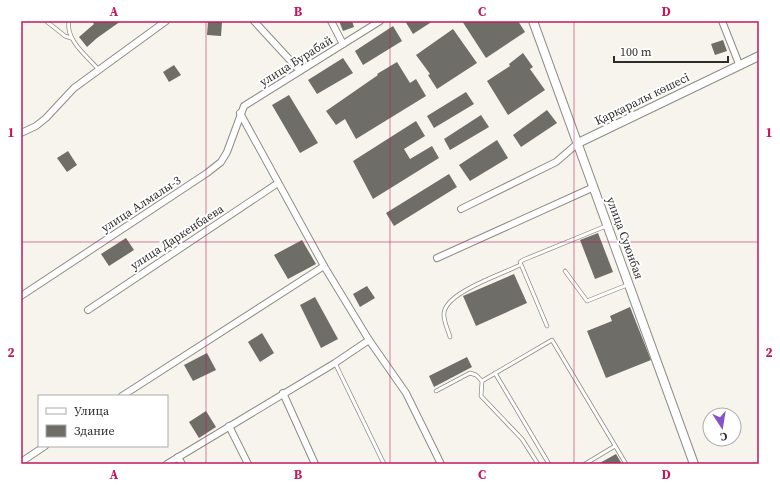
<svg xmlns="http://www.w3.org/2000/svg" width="780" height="485" viewBox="0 0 780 485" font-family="'Source Serif 4',serif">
<rect width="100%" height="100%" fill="#f6f4ec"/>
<g fill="#6f6d67">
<polygon points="92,21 121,21 97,38 87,47 79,37 94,24"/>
<polygon points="339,21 352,21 354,27 343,31"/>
<polygon points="405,21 433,21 413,34"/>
<polygon points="462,21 518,21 525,32 486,58"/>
<polygon points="208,22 222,22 221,36 207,35"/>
<polygon points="393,26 402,41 363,65 355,51"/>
<polygon points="453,29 477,63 437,89 428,75 430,74 416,55"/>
<polygon points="723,40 727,51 715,55 711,44"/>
<polygon points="523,53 533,67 530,69 545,90 508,115 487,81 510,66 509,64"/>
<polygon points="343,58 353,73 317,94 308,80"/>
<polygon points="397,62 410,83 416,79 426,96 356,139 345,119 336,125 326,111 378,75 377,74"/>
<polygon points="174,65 181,75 169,82 163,72"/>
<polygon points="466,92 474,104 434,128 427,116"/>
<polygon points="289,95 318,143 300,153 272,105"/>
<polygon points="547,110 557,123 521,147 513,135"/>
<polygon points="481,115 489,127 450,150 444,139"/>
<polygon points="416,121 425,136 404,149 410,159 432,146 439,158 373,199 353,161"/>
<polygon points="497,140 508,158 470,181 459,165"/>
<polygon points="68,151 77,165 67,172 57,158"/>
<polygon points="449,174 457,187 394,226 386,213"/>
<polygon points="598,233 613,272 595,279 580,240"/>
<polygon points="126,238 134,250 109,266 101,254"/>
<polygon points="302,240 316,264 288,279 274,255"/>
<polygon points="514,274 527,303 476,326 463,296"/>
<polygon points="367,286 375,298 360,307 353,294"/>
<polygon points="315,297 338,339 321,348 300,305"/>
<polygon points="630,307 651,360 606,378 587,331 612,321 610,316"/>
<polygon points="262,333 274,353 260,362 248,342"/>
<polygon points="207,353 216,370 193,381 184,365"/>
<polygon points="467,357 472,367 434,387 429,376"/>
<polygon points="206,411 216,427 199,438 189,422"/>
<polygon points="616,454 622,464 598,464"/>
</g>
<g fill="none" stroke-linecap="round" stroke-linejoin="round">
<defs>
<g id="service">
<polyline points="46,21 65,36 71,38"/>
<path d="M69,21C65,40 88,57 99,70"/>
<polyline points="565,271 587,301 627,285"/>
<polyline points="547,326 520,262 523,260 606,226"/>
<path d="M450,337C448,330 443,320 444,313C446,292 503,274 520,265"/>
<polyline points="335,363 384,464"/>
<polyline points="495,373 549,464"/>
<polyline points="436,391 470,373 476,375 482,381"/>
<polyline points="538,464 522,439 481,396 482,381 552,340 626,464"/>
<polyline points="585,464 615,446"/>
</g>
<g id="minor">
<polyline points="254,21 300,71"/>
<polyline points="331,21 343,44"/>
<polyline points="722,21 739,64"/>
<polyline points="21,133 36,126 46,118 74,88 166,21"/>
<polyline points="461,209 556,162 578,143"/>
<polyline points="437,258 594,187"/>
<polyline points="21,296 207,173 221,162 227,152 244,106 380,21"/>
<polyline points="88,310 278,183"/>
<polyline points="369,340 406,393 441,464"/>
<polyline points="283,393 315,464"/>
<polyline points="122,396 324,266"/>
<polyline points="229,426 248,464"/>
<polyline points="178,457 182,464"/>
<polyline points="21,462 45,446"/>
<polyline points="167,464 335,363 369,340 324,266 240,113"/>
</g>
<g id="tertiary">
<polyline points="533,21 694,464"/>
<polyline points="578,143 759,56"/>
</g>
</defs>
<use href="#service" stroke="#8e8c85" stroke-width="4.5"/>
<use href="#minor" stroke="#8e8c85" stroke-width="8"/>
<use href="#tertiary" stroke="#8e8c85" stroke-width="10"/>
<use href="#service" stroke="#fff" stroke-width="3"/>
<use href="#minor" stroke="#fff" stroke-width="6"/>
<use href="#tertiary" stroke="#fff" stroke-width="8"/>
</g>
<path fill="none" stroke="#c2185b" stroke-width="1" stroke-opacity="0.55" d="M206,21V464M390,21V464M574,21V464M21,242H759"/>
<g text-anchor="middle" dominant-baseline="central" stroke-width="4" stroke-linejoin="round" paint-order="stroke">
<g font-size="12" fill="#2d2c2a" stroke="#fff">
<text transform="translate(296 61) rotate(-32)">улица Бурабай</text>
<text transform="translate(642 99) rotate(-26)">Қарқаралы көшесі</text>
<text transform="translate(141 204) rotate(-33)">улица Алмалы-3</text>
<text transform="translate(177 237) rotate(-33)">улица Даркенбаева</text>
<text transform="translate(625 238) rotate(70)">улица Суюнбая</text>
</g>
</g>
<rect width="780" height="485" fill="none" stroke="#ffffff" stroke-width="44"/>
<rect x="38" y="395" width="130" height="52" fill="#ffffff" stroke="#ababaa"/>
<rect x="46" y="408" width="20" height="6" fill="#ffffff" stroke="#ababaa"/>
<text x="74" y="415" font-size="12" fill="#2d2c2a">Улица</text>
<rect x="46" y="425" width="20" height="12" fill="#6f6d67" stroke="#ababaa"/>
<text x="74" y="435" font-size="12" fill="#2d2c2a">Здание</text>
<g transform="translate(722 427) rotate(168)"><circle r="19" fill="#ffffff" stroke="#ababaa"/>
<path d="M0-3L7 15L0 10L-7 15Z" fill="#8851c8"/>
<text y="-6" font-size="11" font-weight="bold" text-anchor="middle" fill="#2d2c2a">С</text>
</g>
<path d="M614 56v6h114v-6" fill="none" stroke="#2d2c2a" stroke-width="2"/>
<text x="620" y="56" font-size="12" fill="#2d2c2a" stroke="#ffffff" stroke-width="3" paint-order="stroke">100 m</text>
<rect x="22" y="22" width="736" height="441" fill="none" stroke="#c2185b" stroke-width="1.5"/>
<g font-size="13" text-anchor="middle" font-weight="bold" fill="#c2185b">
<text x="114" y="16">A</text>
<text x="298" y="16">B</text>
<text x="482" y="16">C</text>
<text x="666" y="16">D</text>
<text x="11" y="137">1</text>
<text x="769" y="137">1</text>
<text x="11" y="357">2</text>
<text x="769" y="357">2</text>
<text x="114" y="479">A</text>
<text x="298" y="479">B</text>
<text x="482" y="479">C</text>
<text x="666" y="479">D</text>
</g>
</svg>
